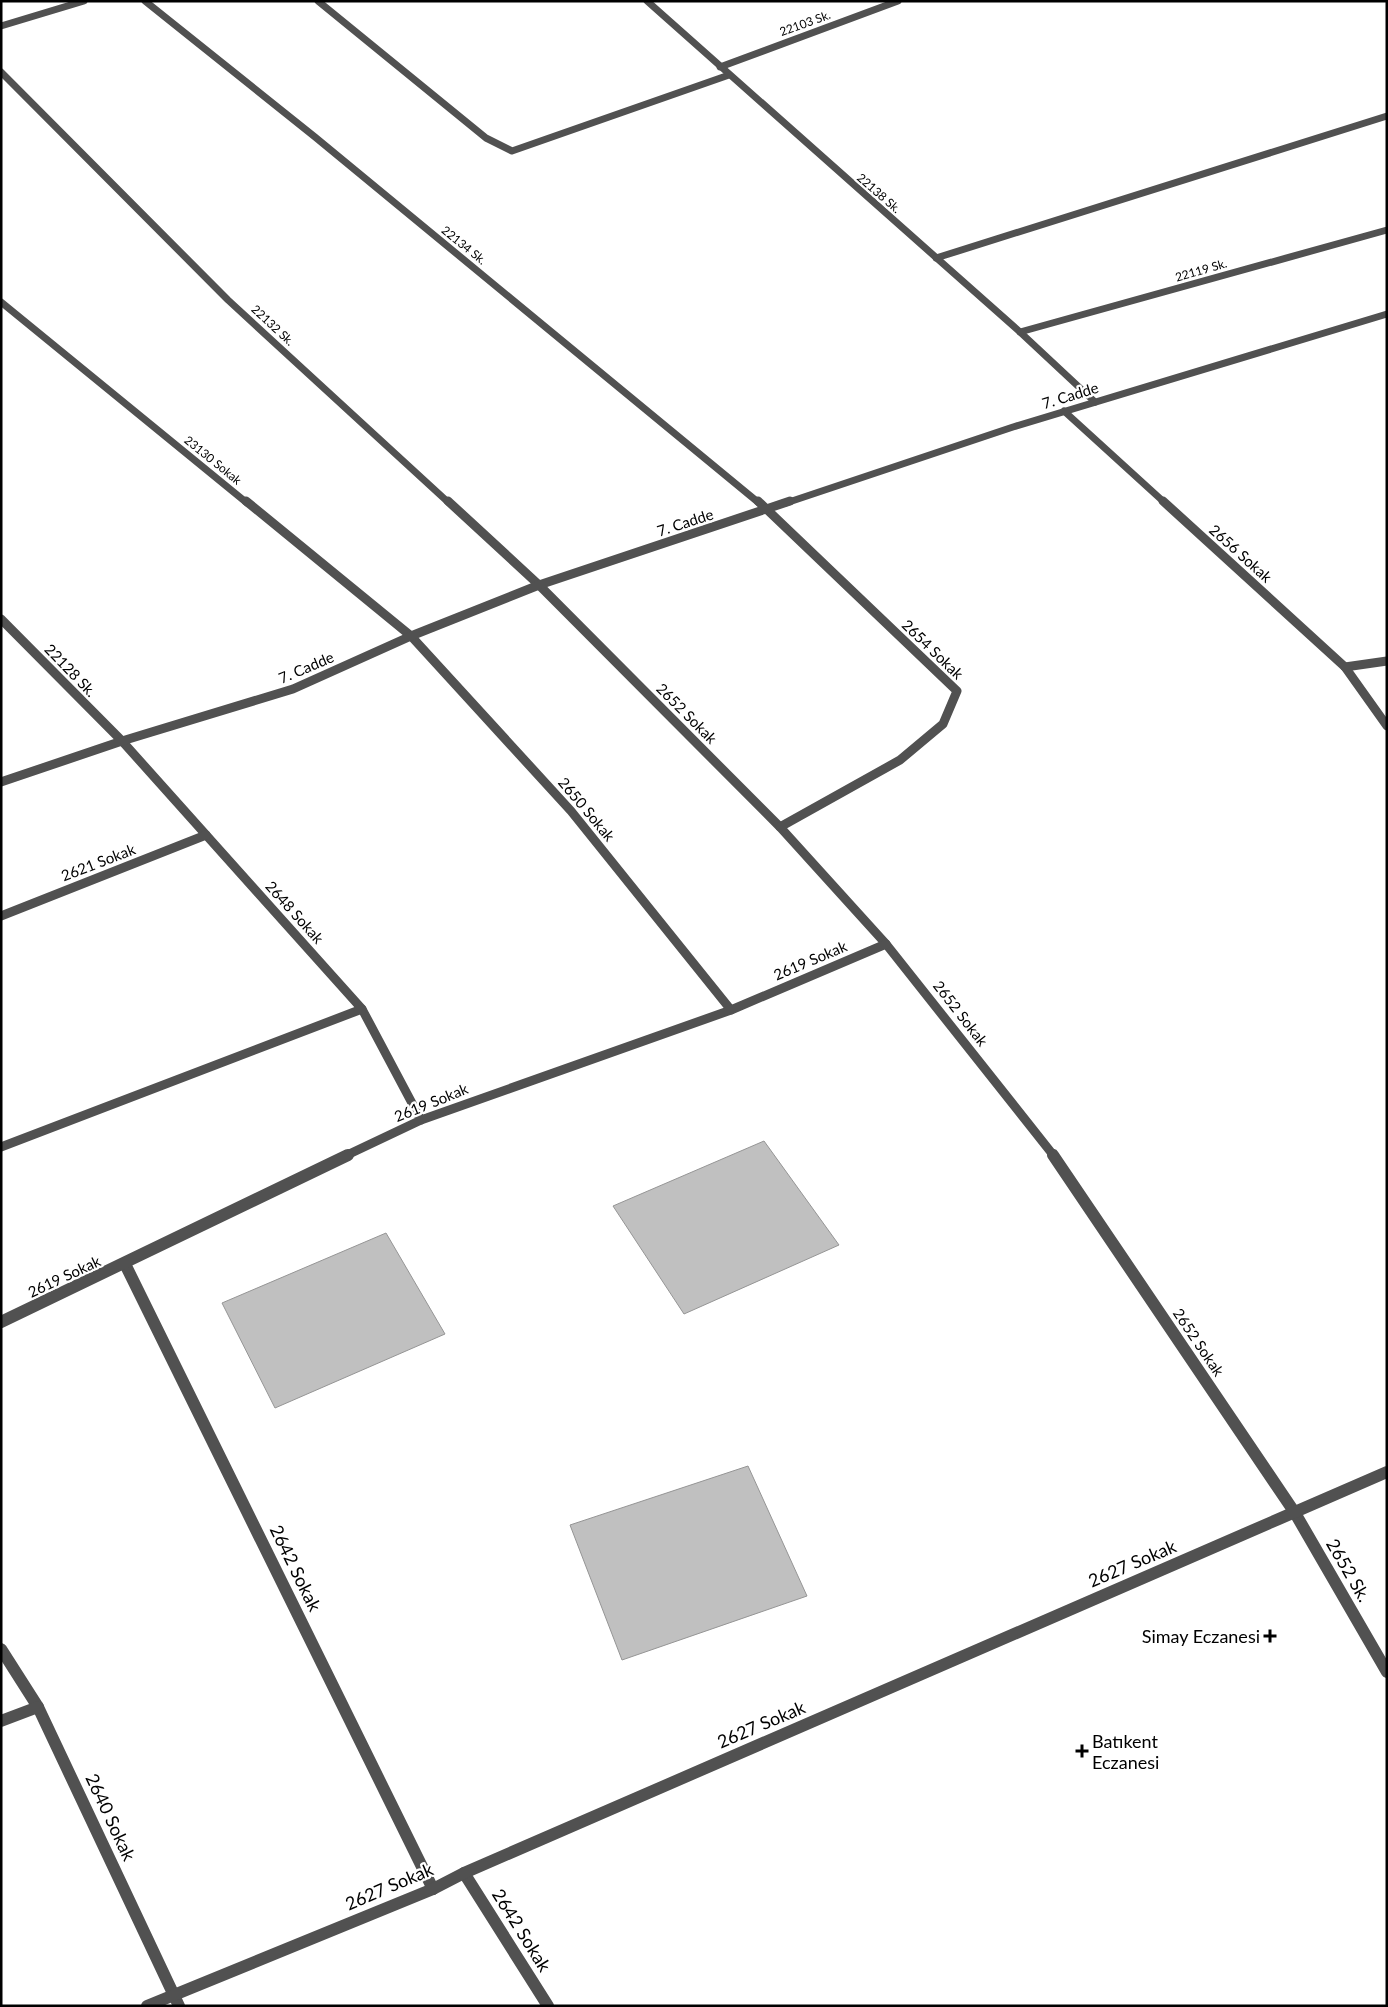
<svg xmlns="http://www.w3.org/2000/svg" width="1388" height="2007" viewBox="0 0 1388 2007" font-family="Lato,sans-serif">
<rect width="100%" height="100%" fill="#fff"/>
<g fill="#c0c0c0" stroke="#959595">
<polygon points="764,1141 839,1245 684,1314 613,1206"/>
<polygon points="386,1233 445,1334 275,1408 222,1303"/>
<polygon points="748,1466 807,1596 622,1660 570,1525"/>
</g>
<g fill="none" stroke-linecap="round" stroke-linejoin="round">
<g stroke="#515151" stroke-width="7">
<polyline points="145,1 315,137 759,503"/>
<polyline points="318,1 486,138 512,151 729,75"/>
<polyline points="647,1 1020,332 1095,402"/>
<polyline points="1,26 84,1"/>
<polyline points="720,67 898,1"/>
<polyline points="1,72 228,300 449,503"/>
<polyline points="936,258 1387,116"/>
<polyline points="1,302 247,503"/>
<polyline points="1020,332 1387,230"/>
<polyline points="1064,411 1165,503"/>
</g>
<g stroke="#515151" stroke-width="9">
<polyline points="246,501 411,636 571,811 731,1010"/>
<polyline points="448,501 539,585 780,827 886,944 1054,1156"/>
<polyline points="758,501 957,691 943,724 900,760 780,827"/>
<polyline points="1163,501 1345,667 1387,726"/>
<polyline points="1,619 122,741 362,1009 421,1120"/>
<polyline points="1345,667 1387,661"/>
<polyline points="1,916 206,835"/>
<polyline points="1,1147 362,1009"/>
<polyline points="345,1156 421,1120 731,1010 886,944"/>
</g>
<g stroke="#515151" stroke-width="12">
<polyline points="1053,1155 1295,1513 1387,1672"/>
<polyline points="125,1264 433,1889"/>
<polyline points="1,1322 348,1155"/>
<polyline points="1,1649 38,1707 179,2006"/>
<polyline points="1,1721 38,1707"/>
<polyline points="464,1873 548,2006"/>
<polyline points="147,2006 433,1889 464,1873 1387,1472"/>
</g>
<polyline stroke="#515151" stroke-width="7" points="786,503 1013,427 1387,314"/>
<polyline stroke="#515151" stroke-width="9" points="1,782 122,741 293,689 411,636 539,585 790,501"/>
</g>
<g fill="#000" stroke="#fff" stroke-width="2">
<path d="M1267.5 1628.5h5v5h5v5h-5v5h-5v-5h-5v-5h5z"/>
<path d="M1079.5 1743.5h5v5h5v5h-5v5h-5v-5h-5v-5h5z"/>
</g>
<g text-anchor="middle" dominant-baseline="central" stroke-width="4.5" stroke-linejoin="round" paint-order="stroke">
<g font-size="12" fill="#000" stroke="#fff">
<text transform="translate(805 23) rotate(-20)">22103 Sk.</text>
<text transform="translate(879 193) rotate(41)">22138 Sk.</text>
<text transform="translate(464 245) rotate(39)">22134 Sk.</text>
<text transform="translate(1201 270) rotate(-16)">22119 Sk.</text>
<text transform="translate(273 325) rotate(43)">22132 Sk.</text>
<text transform="translate(213 460) rotate(39)">23130 Sokak</text>
</g>
<g font-size="15" fill="#000" stroke="#fff">
<text transform="translate(1070 395) rotate(-17)">7. Cadde</text>
<text transform="translate(685 522) rotate(-18)">7. Cadde</text>
<text transform="translate(1241 553) rotate(42)">2656 Sokak</text>
<text transform="translate(933 649) rotate(44)">2654 Sokak</text>
<text transform="translate(306 667) rotate(-23)">7. Cadde</text>
<text transform="translate(71 670) rotate(46)">22128 Sk.</text>
<text transform="translate(687 713) rotate(45)">2652 Sokak</text>
<text transform="translate(587 809) rotate(50)">2650 Sokak</text>
<text transform="translate(98 862) rotate(-21)">2621 Sokak</text>
<text transform="translate(295 912) rotate(48)">2648 Sokak</text>
<text transform="translate(810 960) rotate(-23)">2619 Sokak</text>
<text transform="translate(961 1013) rotate(52)">2652 Sokak</text>
<text transform="translate(431 1102) rotate(-22)">2619 Sokak</text>
<text transform="translate(64 1276) rotate(-25)">2619 Sokak</text>
<text transform="translate(1199 1342) rotate(56)">2652 Sokak</text>
</g>
<g font-size="18" fill="#000" stroke="#fff">
<text transform="translate(1132 1563) rotate(-23)">2627 Sokak</text>
<text transform="translate(296 1568) rotate(64)">2642 Sokak</text>
<text transform="translate(1349 1570) rotate(60)">2652 Sk.</text>
<text transform="translate(761 1724) rotate(-23)">2627 Sokak</text>
<text transform="translate(111 1817) rotate(65)">2640 Sokak</text>
<text transform="translate(389 1886) rotate(-23)">2627 Sokak</text>
<text transform="translate(522 1930) rotate(58)">2642 Sokak</text>
</g>
<g font-size="18" fill="#000" stroke="#fff" text-anchor="end">
<text x="1260" y="1636">Simay Eczanesi</text>
<text x="1092" y="1741" text-anchor="start">Batıkent<tspan x="1092" dy="21">Eczanesi</tspan></text>
</g>
</g>
<rect width="1388" height="2007" fill="none" stroke="#000000" stroke-width="5"/>
</svg>
